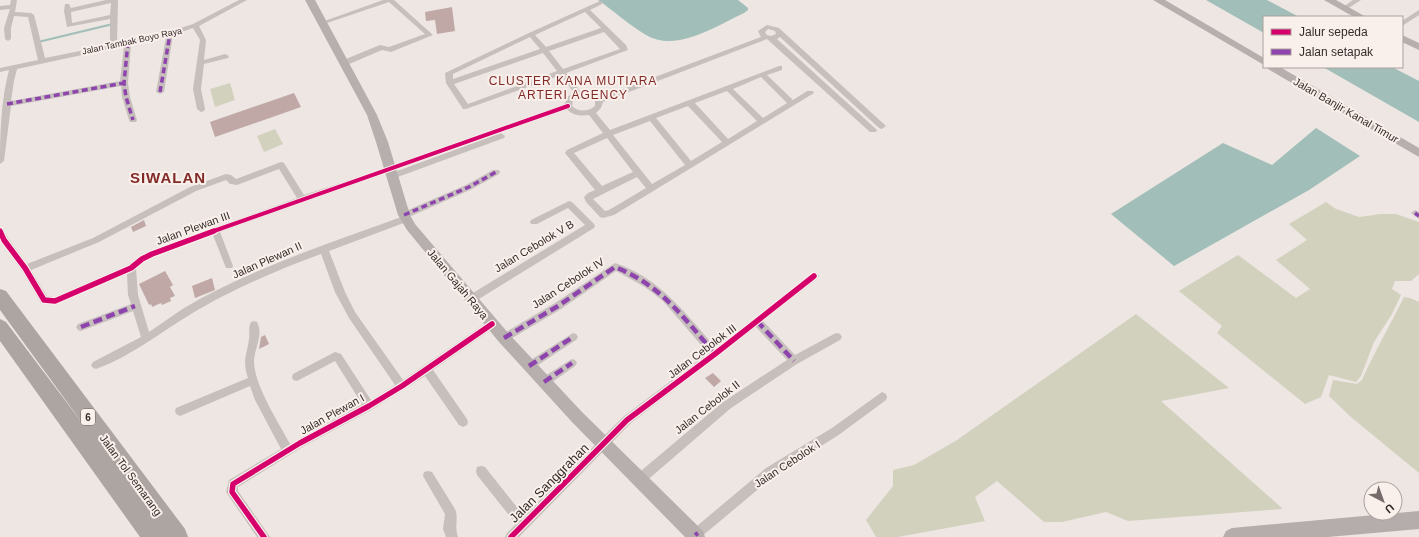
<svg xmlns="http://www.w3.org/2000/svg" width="1419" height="537" viewBox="0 0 1419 537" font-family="Arial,sans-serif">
<rect width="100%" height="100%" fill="#ede6e3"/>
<g fill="#d2d1be">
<polygon points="230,83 235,100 215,107 210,89"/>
<polygon points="275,129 283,144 264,152 257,136"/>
<polygon points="1326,202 1336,209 1359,217 1381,214 1396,214 1419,222 1419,274 1411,281 1395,281 1392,289 1401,295 1392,314 1374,342 1361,376 1356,382 1329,375 1321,397 1305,404 1217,333 1222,326 1179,291 1238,255 1296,298 1310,289 1276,260 1307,240 1289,224"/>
<path d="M1404,297L1410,298L1419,302V473L1351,417L1329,396L1333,380L1357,384L1362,380C1375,351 1390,325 1404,297Z"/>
<polygon points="1136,314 1229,388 1161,401 1283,509 1128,521 1106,512 1062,522 1044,522 997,481 975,497 985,521 898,537 876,537 866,520 893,486 893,470 914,465 957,440"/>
</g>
<g fill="#a1beb8">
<path d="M598,0H738L748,8V10L744,13C716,26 676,53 646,35C629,25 614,11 598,0Z"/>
<polygon points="1206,0 1267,0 1299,17 1264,17 1264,33"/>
<polygon points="1323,67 1392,67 1419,81 1419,122"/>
<polygon points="1316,128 1360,156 1309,190 1174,266 1111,214 1223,143 1272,165"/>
</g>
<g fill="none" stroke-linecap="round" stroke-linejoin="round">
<polyline stroke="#a1beb8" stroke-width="2" points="38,42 113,24"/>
</g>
<g fill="#c0a8a6">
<polygon points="452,7 455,31 437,34 435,20 426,21 425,12"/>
<polygon points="294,93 301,107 215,137 210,122"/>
<polygon points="144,220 146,226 133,232 131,227"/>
<polygon points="165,271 173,285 170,287 175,296 170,298 171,301 162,305 161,303 152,307 151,304 149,305 139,284"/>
<polygon points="212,278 215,290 195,298 192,286"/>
<polygon points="265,335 269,344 259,349 261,337"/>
<polygon points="713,373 721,381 714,387 705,378"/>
</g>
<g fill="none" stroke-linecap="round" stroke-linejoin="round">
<g fill="#c6bfbc" fill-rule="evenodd">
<path d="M11,0H17L15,12L31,13L34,15L45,58L110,45V19L67,27L64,11L65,4H69L71,8L106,0H118L117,43L168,32L193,24L239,0H247L199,26L206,40L204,60L225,54L229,56L228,58L204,64L201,89L205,109L204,111L201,112L197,109L193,89L200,40L193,28L173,35L164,92L160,94L156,92L166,37L131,44L128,83L130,97L137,120L136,122H130L129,120L122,97L121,86L11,106L4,161L0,164C0,133 1,100 9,70L0,72V68L38,60L28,17L14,16L11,28V39L8,41L5,39L4,28L10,9L0,10V6L10,5ZM111,3L110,15L72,23L71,12ZM124,46L120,81L11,101L14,81L17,69Z"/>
<polygon points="383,0 394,0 433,35 391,52 382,50 347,65 341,65 341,61 380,45 389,47 425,34 389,2 324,24 322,25 319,23"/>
<polygon points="1353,0 1361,0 1347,9 1343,9 1343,7"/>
<path d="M600,1L602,2V4L590,10L626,45L628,50L566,73L580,91L587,90L602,97L761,37L758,31L767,25L779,28L886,126L882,129L879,128L780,37L777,39L877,130L876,132H870L767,39L603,102L601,108L596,113L610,130L779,66H782V70L767,75L793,100L807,91H813L814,93L614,215L603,218L600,217L586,202L584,197L588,193L595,190L565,153L567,150L603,133L589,115C581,116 573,116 567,109L220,232L233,266L232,268H226L213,235L155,256L145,261L136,269L138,295L149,332C161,324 172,316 184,308C250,269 330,243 401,217L400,215L401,213L466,185L493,170H499L500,172L499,174L472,189L409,217L410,219L409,221L329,251L345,292L355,312L403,380L489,321L492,320L495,321L497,324L495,327L433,370L467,419L468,422L467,425L463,427L459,425L425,376L373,409L304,446L238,487V491L270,537H257L226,492L229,480L281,449L255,400L250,386L180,416L176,414L175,411L176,408L248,378C242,360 247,355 249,339C250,333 248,327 251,322L254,321L257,322C264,335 254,349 254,362C255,387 278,421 290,444L362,404L335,361L297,381L293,380L292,377L293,374L335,352L341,354L371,400L395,385L349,318L335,292L321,254C279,269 229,291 191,314C161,332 130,357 96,369L93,368L91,365L93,362L141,337L133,311L81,331L78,330L76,327L78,324L131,304L128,295L127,274L55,305L41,303L22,271L1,242L0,228L3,229L8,238L27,264L93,238L190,187L226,174L231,175L236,179L281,162L284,163L304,195L387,168L565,104L567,97L574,93L561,75L466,109H463L446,83L445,73L529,33ZM585,12L601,28L546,47L535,35ZM768,29L775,31L776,34L771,36L767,35L765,32ZM604,32L620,49L563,69L549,51ZM530,37L540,49L453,79V74ZM543,53L557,71L468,104L454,84ZM761,77L787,103L763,118L733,89ZM727,91L757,121L728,139L695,103ZM586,95L595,98V106C588,112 578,112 572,106L573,100L580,96ZM688,106L722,142L691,161L656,118ZM650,121L685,165L652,184L613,135ZM607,138L633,172L602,186L574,153ZM279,169L297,198L149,252L139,257L128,265L54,297L47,296L31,270L99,242L196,191L226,180L230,184L237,185ZM637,177L646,188L609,210L605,211L593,199Z"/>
<polygon points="1419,10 1419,15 1402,26 1402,21"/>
<polygon points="501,133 505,136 504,138 395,178 389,178 388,176 389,174"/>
<polygon points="569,201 572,202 594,224 595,226 594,228 474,302 468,302 466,299 468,296 585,225 568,208 537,224 531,224 530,222 531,220"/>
<polygon points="1415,210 1419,212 1419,219 1411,213"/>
<path d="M615,263C660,278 686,314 716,348L814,272L817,273L819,276L817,279L763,321L795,355L834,334L837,333L840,334L842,337L840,340L797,364L731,408L644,483L640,484L636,483L635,479L636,475L723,402L787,360L756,327L631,423L519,537H505L507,533L516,524L477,475L476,471L477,467L481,466L485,467L524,516L623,417L708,353L663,301L645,287L616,271L561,309L507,341L504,342L501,341L499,338L501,335L555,303Z"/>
<polygon points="573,333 576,334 578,337 576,340 532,369 529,370 526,369 524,366 526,363"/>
<polygon points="572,359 575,360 577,363 575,366 548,385 544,386 540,385 539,382 540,379"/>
<polygon points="882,392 886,394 887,397 886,400 840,434 774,476 701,537 690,537 691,531 766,468 832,428"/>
<path d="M428,471L432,472L455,509C459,518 454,526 458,537H446L443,529L445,514L423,476L424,472Z"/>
</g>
<g fill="#b7afad" fill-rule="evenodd">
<polygon points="305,0 315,0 377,115 388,142 410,215 415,224 509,334 582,412 703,531 705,537 685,537 572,422 499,342 407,230 398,215 376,142 367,115"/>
<polygon points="1153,0 1165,0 1264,58 1264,65"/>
<polygon points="1324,0 1336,0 1366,17 1354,17"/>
<polygon points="1402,35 1419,43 1419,50 1402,42"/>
<polygon points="1267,67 1280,67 1419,148 1419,157 1268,69"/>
</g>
<polygon fill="#b5adab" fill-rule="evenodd" points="1419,511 1419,529 1328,537 1223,537 1226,531 1232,528"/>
<polygon fill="#aca5a2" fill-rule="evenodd" points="0,289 6,291 185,529 188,537 140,537 0,341 0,319 6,322 86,428 0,310"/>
<g stroke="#8e44ad" stroke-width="3.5" stroke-dasharray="6 3.5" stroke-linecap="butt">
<polyline points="128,42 124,83 126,97 133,120"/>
<polyline points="160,92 170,34"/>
<polyline points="7,104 124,83"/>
<polyline points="1415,213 1419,216"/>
<polyline points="404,215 469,187 496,172"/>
</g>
<g stroke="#8e44ad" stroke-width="4.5" stroke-dasharray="9 4.5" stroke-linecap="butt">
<polyline points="757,321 794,361"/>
<polyline points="81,327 135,306"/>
<path d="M504,338L558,306L615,267C661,285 684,318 715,354"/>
<polyline points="529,366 573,337"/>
<polyline points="544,382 572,363"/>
<polyline points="695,535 698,533"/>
</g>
<defs>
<polyline id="cycleway-far1" points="211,232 568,106"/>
<g id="cycleway">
<polyline points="0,231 4,240 25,268 44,300 55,301 131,268 142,259 152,254 214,231"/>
<polyline points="264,537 232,492 233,484 300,443 369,406 402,386 492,324"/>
<polyline points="511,537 627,420 715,354 814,276"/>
</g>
</defs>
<use href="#cycleway-far1" stroke="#f9f0eb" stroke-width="6"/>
<use href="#cycleway" stroke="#f9f0eb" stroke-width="8"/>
<use href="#cycleway-far1" stroke="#d6006c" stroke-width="4"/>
<use href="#cycleway" stroke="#d6006c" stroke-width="5.5"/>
</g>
<g text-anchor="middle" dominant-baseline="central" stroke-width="4" stroke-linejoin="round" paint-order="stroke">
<g font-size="9" fill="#372b2a" stroke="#f9f0eb">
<text transform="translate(132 41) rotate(-12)">Jalan Tambak Boyo Raya</text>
</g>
<rect fill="#f9f0eb" stroke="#716664" stroke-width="1" x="81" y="409" width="14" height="16" rx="3"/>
<g font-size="10" font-weight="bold" fill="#372b2a">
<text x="88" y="417">6</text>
</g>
<g font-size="11" fill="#372b2a" stroke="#f9f0eb">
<text transform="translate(1346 110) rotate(30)">Jalan Banjir Kanal Timur</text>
<text transform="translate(193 228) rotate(-20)">Jalan Plewan III</text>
<text transform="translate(534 246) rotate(-31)">Jalan Cebolok V B</text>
<text transform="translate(267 260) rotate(-24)">Jalan Plewan II</text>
<text transform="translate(568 283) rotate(-33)">Jalan Cebolok IV</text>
<text transform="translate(458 284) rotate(50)">Jalan Gajah Raya</text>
<text transform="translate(702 351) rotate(-37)">Jalan Cebolok III</text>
<text transform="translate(707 407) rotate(-38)">Jalan Cebolok II</text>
<text transform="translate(332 414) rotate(-29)">Jalan Plewan I</text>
<text transform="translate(787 464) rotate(-33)">Jalan Cebolok I</text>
<text transform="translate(131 475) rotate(54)">Jalan Tol Semarang</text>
</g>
<g font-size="12" letter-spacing="1" fill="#822a28" stroke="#f9f0eb">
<text x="573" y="81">CLUSTER KANA MUTIARA<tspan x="573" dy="14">ARTERI AGENCY</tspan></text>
</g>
<g font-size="13" fill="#372b2a" stroke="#f9f0eb">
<text transform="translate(549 483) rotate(-45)">Jalan Sanggrahan</text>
</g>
<g font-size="15" font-weight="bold" letter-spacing="1" fill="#822a28" stroke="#f9f0eb">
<text x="168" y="177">SIWALAN</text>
</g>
</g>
<rect x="1263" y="16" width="140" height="52" fill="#f9f0eb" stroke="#aba19e"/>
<rect x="1271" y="29" width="20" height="6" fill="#d6006c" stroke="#aba19e"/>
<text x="1299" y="36" font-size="12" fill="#372b2a">Jalur sepeda</text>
<rect x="1271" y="49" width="20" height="6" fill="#8e44ad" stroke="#aba19e"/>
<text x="1299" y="56" font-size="12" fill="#372b2a">Jalan setapak</text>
<g transform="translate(1383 501) rotate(139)"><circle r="19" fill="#f9f0eb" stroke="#aba19e"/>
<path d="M0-3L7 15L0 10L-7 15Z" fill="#776c6b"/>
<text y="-6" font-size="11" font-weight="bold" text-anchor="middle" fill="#372b2a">U</text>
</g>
</svg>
